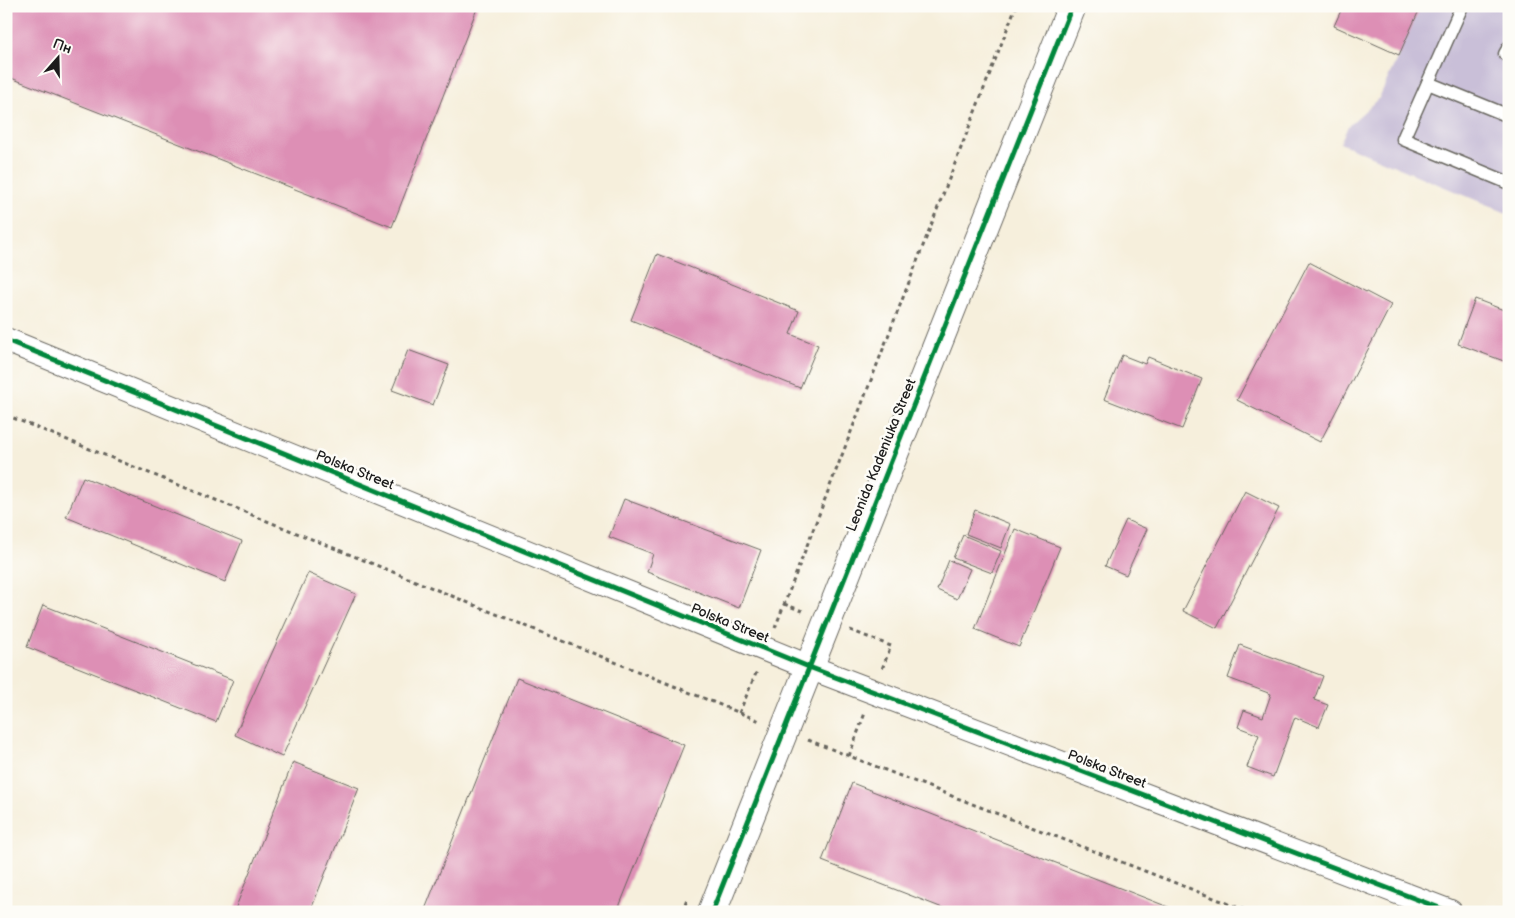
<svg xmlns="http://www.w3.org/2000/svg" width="1515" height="918" viewBox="0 0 1515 918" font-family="'Balsamiq Sans',sans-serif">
<rect width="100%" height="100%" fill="#fdfcf7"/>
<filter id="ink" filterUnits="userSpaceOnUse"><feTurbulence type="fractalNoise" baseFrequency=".02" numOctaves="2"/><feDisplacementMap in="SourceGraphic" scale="10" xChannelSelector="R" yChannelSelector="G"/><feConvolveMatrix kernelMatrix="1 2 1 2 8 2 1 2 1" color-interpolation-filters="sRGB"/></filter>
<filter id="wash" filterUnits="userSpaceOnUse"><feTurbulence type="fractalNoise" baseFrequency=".0096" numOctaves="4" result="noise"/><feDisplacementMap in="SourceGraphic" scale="20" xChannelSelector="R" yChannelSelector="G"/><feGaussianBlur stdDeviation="1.12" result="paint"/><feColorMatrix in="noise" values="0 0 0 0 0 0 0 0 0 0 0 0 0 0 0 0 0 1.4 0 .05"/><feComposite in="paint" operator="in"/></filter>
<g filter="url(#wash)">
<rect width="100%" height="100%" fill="#f6efdc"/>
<polygon fill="#c9bfd8" points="1421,6 1509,6 1509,214 1340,143 1348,126 1379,98"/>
<g id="blocks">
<g fill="#dd8fb5">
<polygon points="6,6 478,6 392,227 6,76"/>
<polygon points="1343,6 1421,6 1399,55 1334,26"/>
<polygon points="657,254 799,311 790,334 818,345 800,388 631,320"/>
<polygon points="1309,262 1391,305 1320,442 1237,400"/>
<polygon points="1475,299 1509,312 1509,363 1458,344"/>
<polygon points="408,350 449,365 433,405 392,390"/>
<polygon points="1122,355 1145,364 1148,357 1202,379 1182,429 1104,399"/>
<polygon points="83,477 242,541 225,582 66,517"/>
<polygon points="1245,491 1279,508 1217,628 1183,611"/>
<polygon points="624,499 761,550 739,608 647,572 653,554 609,537"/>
<polygon points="975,510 1010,524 1001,548 966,534"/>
<polygon points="1126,520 1147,529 1126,575 1105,566"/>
<polygon points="1015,529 1060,547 1019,647 975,629"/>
<polygon points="963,535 1001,551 992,573 953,558"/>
<polygon points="949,560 970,569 957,599 937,590"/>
<polygon points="308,573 356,594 282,757 235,735"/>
<polygon points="43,605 233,680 216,722 27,647"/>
<polygon points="1240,645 1323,676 1314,700 1328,705 1319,727 1295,717 1273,777 1247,767 1259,735 1238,727 1244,710 1263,717 1271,694 1228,678"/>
<polygon points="517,678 684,745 617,912 424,912"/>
<polygon points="293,762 359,788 310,912 234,912"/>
<polygon points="852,783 1181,912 953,912 822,861"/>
</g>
</g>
</g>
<g filter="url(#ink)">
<use href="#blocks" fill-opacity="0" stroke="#68665f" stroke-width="1"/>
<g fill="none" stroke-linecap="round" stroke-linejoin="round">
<defs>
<g id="lane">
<polyline points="1462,6 1403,139 1509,183"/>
<polyline points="1509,47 1505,54 1509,56"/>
<polyline points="1428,83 1509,116"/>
</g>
<polyline id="street" points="6,340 809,667 1450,912"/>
<polyline id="secondary" points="712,912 1072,6"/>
</defs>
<use href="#lane" stroke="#68665f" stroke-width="15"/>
<use href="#street" stroke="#68665f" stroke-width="26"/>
<use href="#secondary" stroke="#68665f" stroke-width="30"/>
<g stroke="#68665f" stroke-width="3" stroke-dasharray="4 4" stroke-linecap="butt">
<polyline points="6,415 760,721"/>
<polyline points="784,604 805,612"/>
<polyline points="775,628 1016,6"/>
<polyline points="850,630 891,646 882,669"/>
<polyline points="739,713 757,671"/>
<polyline points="808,740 1250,912"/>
<polyline points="849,756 865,713"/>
<polyline points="682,912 687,900"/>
</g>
<use href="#lane" stroke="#fff" stroke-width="12"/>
<use href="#street" stroke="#fff" stroke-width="24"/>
<use href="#secondary" stroke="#fff" stroke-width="28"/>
<defs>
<g id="cycleway">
<polyline points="6,340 809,667 1450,912"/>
<polyline points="712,912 1072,6"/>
</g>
</defs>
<use href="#cycleway" stroke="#fdfcf7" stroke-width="8"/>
<use href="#cycleway" stroke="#00873e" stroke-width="5"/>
</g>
</g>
<g text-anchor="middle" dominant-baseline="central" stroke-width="5" stroke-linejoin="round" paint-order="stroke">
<g font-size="14" fill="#1c1c1c" stroke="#fdfcf7">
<text transform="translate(881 455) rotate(-68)">Leonida Kadeniuka Street</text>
<text transform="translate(355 470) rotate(22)">Polska Street</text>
<text transform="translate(730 623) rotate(22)">Polska Street</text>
<text transform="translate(1107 769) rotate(21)">Polska Street</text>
</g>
</g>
<rect width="1515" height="918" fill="none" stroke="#fdfcf7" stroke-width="25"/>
<g transform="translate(58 58) rotate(20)" stroke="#fdfcf7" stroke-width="4" paint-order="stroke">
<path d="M0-4L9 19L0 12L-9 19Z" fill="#1c1c1c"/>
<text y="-8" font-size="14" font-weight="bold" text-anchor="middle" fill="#1c1c1c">Пн</text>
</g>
</svg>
